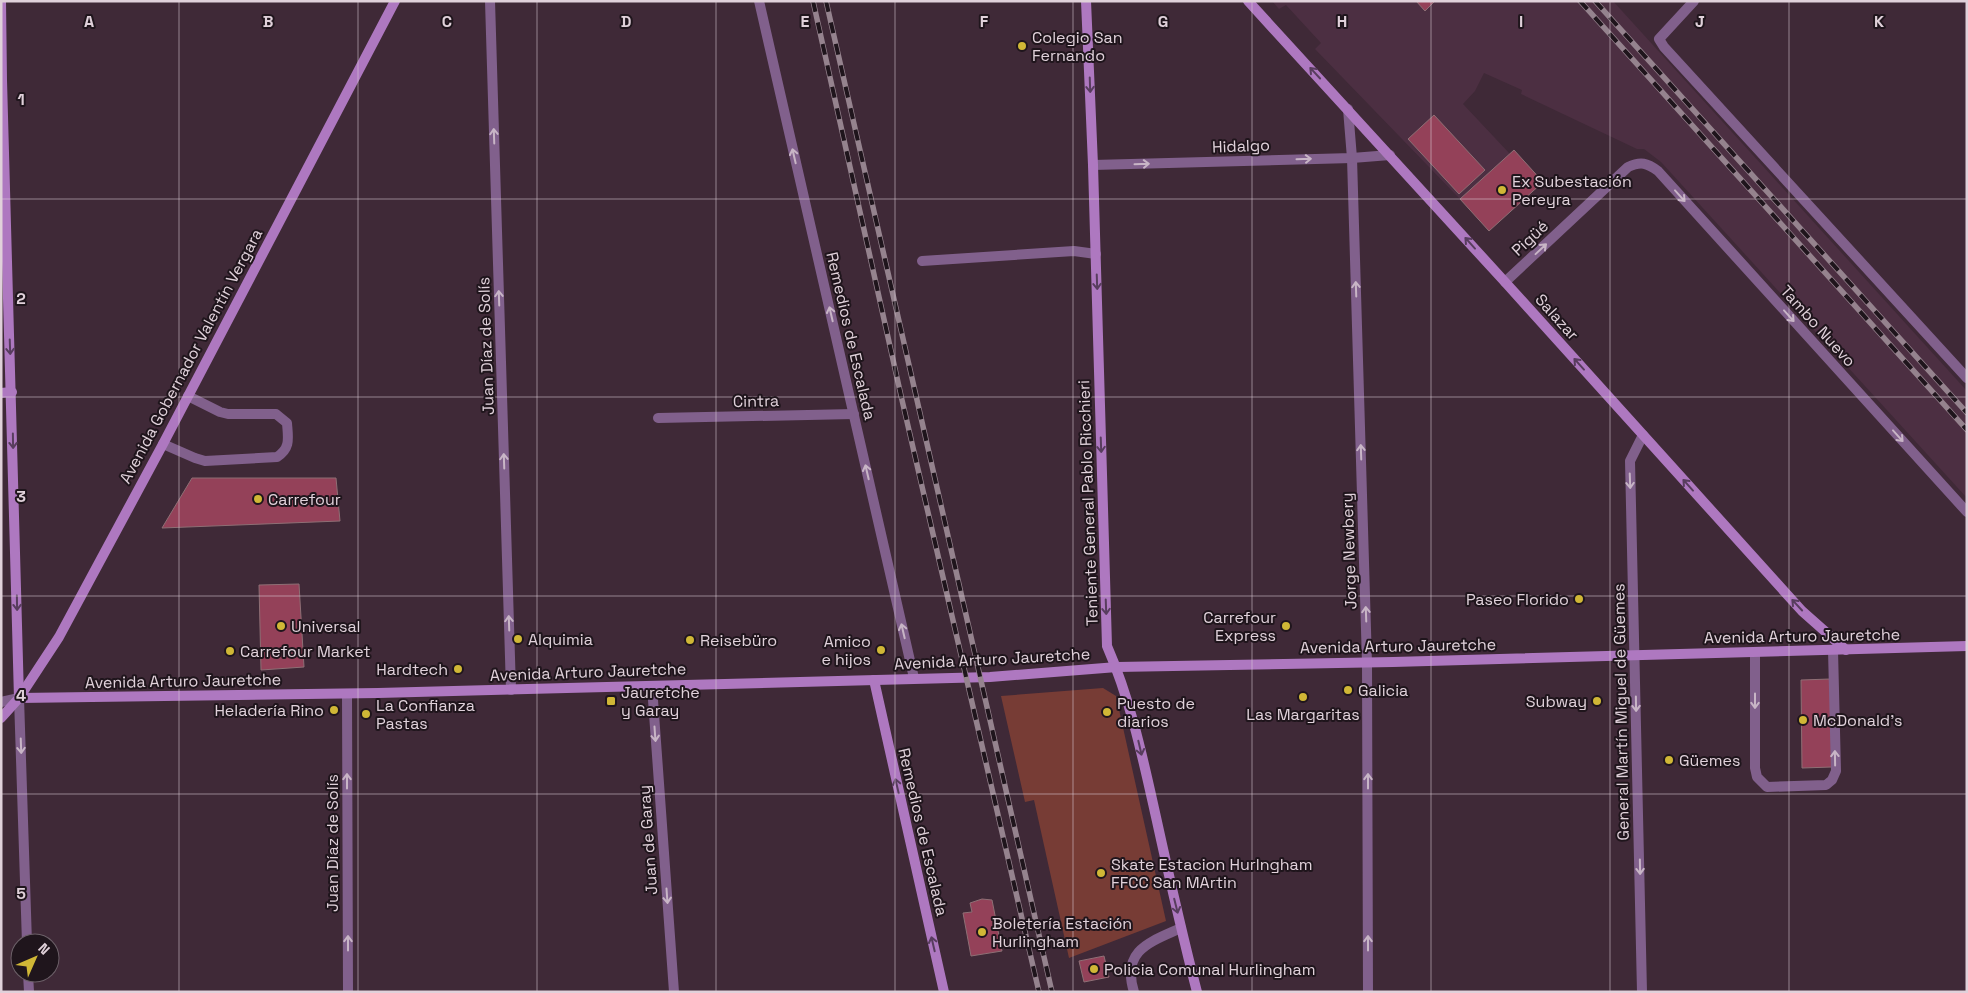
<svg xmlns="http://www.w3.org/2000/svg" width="1968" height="993" viewBox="0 0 1968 993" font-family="'Space Grotesk',sans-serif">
<rect width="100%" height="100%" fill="#3f2937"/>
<polygon fill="#4c2f42" points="1272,1 1613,1 1967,391 1967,498 1661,162 1644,149 1637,149 1521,94 1522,90 1484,73 1475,91 1463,104 1510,154 1460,199 1315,49 1321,43 1286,5 1279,9"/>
<polygon fill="#773c35" points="1103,688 1116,696 1166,921 1069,958 1034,800 1025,802 1001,696"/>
<g fill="#944159" stroke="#8e6f75">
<polygon points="1416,1 1435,1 1425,11"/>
<polygon points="1434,115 1485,170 1459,194 1408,139"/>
<polygon points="1514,150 1543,182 1489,231 1460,199"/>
<polygon points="192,478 336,478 340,521 162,528"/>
<polygon points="299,584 304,667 261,670 259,585"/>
<polygon points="1830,679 1832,767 1802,768 1801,680"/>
<polygon points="982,899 992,900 1002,951 971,956 963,913 972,912 970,903"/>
<polygon points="1104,956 1109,977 1084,982 1079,961"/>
</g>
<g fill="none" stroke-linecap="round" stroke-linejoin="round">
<g stroke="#81608c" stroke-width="10">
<path d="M163,444L195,458L205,461L277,457C291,448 288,438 287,423L276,414H228L220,412L188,396"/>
<polyline points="1755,652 1755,768 1757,777 1767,787 1826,785 1832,780 1836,771 1833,650"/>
<path d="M1134,992C1121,950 1150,942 1181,928"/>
</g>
<g stroke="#81608c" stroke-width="10">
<polyline points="490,1 511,690"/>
<polyline points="759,1 914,678"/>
<polyline points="1694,1 1659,39 1664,47 1967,378"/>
<polyline points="1348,109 1352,158 1367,663 1368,992"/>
<polyline points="1093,165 1352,158 1390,155"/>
<polyline points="922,261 1074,251 1096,254"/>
<path d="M1505,282L1628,167C1641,161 1647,163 1658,171L1967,512"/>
<polyline points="658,418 854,414"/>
<polyline points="652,686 674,992"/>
<polyline points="347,694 348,992"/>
<polyline points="1,702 19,698 27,943"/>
<polyline points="28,973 29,992"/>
<polyline points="1642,992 1630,461 1643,435"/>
</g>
<g stroke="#ae78c0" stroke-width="10">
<polyline points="1,1 2,80 19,698"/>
<path d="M1086,1L1093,165L1107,646C1131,701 1143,759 1156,817C1169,876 1182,934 1197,992"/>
<polyline points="1248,1 1505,282 1802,611 1846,650"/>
<polyline points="1,393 12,392"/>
<polyline points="874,680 944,992"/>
<polyline points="19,698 378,693 990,677 1117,667 1393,662 1967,646"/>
<polyline points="1,718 19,698 59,637 163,444 395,1"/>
</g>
<defs>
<g id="rail">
<polyline points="813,1 902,400 1039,992"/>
<polyline points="826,1 1052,992"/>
<polyline points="1580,1 1967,430"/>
<polyline points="1595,1 1967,413"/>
</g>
</defs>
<use href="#rail" stroke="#95838e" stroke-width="5.5"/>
<use href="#rail" stroke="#1f151c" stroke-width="4" stroke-dasharray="11" stroke-linecap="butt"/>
</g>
<defs><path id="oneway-shaft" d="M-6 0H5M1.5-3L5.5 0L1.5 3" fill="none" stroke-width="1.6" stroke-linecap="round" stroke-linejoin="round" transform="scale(1.25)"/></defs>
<g stroke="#583d5e">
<use href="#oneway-shaft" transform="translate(1315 73) rotate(-133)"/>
<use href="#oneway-shaft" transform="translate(1090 85) rotate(88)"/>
<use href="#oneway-shaft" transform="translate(1470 243) rotate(-132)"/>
<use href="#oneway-shaft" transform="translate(1097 282) rotate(88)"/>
<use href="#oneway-shaft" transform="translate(10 347) rotate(88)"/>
<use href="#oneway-shaft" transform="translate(1579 364) rotate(-132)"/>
<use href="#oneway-shaft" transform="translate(13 441) rotate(89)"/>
<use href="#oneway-shaft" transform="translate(1101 445) rotate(88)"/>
<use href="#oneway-shaft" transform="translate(1688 485) rotate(-132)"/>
<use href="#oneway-shaft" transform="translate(17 603) rotate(89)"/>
<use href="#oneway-shaft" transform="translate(1797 605) rotate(-133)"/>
<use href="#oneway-shaft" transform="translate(1106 607) rotate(88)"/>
<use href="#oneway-shaft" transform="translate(1140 748) rotate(77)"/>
<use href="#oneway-shaft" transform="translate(897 786) rotate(-103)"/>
<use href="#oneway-shaft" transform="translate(1176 906) rotate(76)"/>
<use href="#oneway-shaft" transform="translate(933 944) rotate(-103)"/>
</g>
<g stroke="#c8b5c6">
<use href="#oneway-shaft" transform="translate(494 136) rotate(-92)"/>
<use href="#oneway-shaft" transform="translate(794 156) rotate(-103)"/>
<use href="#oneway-shaft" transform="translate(1304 159) rotate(-2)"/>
<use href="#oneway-shaft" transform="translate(1142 164) rotate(-2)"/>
<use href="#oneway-shaft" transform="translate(1680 196) rotate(48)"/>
<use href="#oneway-shaft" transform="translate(1541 249) rotate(-43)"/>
<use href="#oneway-shaft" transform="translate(1356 289) rotate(-92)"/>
<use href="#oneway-shaft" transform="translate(499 298) rotate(-92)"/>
<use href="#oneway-shaft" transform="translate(831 314) rotate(-103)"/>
<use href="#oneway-shaft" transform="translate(1789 316) rotate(48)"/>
<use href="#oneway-shaft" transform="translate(1898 436) rotate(48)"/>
<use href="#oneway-shaft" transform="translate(1361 452) rotate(-92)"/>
<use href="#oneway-shaft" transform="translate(504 461) rotate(-92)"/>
<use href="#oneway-shaft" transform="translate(867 472) rotate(-103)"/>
<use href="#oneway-shaft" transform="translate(1630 481) rotate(88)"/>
<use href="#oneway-shaft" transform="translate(1366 614) rotate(-92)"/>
<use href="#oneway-shaft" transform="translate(509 623) rotate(-92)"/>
<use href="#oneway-shaft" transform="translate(903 631) rotate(-103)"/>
<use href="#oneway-shaft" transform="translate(1755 701) rotate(90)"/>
<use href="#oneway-shaft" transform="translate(1636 704) rotate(89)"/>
<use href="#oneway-shaft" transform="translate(655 734) rotate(86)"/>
<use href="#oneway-shaft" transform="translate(21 746) rotate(88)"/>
<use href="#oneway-shaft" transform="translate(1835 758) rotate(-91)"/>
<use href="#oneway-shaft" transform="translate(347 781) rotate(-90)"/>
<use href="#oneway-shaft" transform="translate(1368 781) rotate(-90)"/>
<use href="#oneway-shaft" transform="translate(1640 867) rotate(89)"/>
<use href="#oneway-shaft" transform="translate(667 896) rotate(86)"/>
<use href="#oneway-shaft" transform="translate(348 943) rotate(-90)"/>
<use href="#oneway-shaft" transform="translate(1368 943) rotate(-90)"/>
</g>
<path fill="none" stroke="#e0d1da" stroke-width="1" stroke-opacity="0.55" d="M179,1V992M358,1V992M537,1V992M716,1V992M895,1V992M1073,1V992M1252,1V992M1431,1V992M1610,1V992M1789,1V992M1,199H1967M1,397H1967M1,596H1967M1,794H1967"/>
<g fill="#d0b736" stroke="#1f151c" stroke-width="2">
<circle cx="1022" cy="46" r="5"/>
<circle cx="1502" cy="190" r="5"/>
<circle cx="258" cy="499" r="5"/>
<circle cx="1579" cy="599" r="5"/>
<circle cx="281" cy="626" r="5"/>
<circle cx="1286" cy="626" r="5"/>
<circle cx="518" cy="639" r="5"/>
<circle cx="690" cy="640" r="5"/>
<circle cx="881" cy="650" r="5"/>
<circle cx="230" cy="651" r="5"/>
<circle cx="458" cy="669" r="5"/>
<circle cx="1348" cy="690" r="5"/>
<circle cx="1303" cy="697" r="5"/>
<rect x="606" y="696" width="10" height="10" rx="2.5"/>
<circle cx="1597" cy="701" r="5"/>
<circle cx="334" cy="710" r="5"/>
<circle cx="1107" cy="712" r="5"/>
<circle cx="366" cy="714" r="5"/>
<circle cx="1803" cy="720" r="5"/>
<circle cx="1669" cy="760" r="5"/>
<circle cx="1101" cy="873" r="5"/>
<circle cx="982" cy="932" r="5"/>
<circle cx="1094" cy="969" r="5"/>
</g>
<g text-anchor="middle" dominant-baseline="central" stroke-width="4" stroke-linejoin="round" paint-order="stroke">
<g font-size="16" fill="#e0d1da" stroke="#1f151c" text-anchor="start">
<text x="1032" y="37">Colegio San<tspan x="1032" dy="18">Fernando</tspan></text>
<text x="1512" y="181">Ex Subestación<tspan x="1512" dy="18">Pereyra</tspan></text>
<text x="268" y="499">Carrefour</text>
<text x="1569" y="599" text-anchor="end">Paseo Florido</text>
<text x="1276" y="617" text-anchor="end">Carrefour<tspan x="1276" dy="18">Express</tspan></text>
<text x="291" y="626">Universal</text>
<text x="528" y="639">Alquimia</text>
<text x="700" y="640">Reisebüro</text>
<text x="871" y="641" text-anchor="end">Amico<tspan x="871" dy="18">e hijos</tspan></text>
<text x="240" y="651">Carrefour Market</text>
<text x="448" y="669" text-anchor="end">Hardtech</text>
<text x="1358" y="690">Galicia</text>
<text x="621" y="692">Jauretche<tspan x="621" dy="18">y Garay</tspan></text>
<text x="1587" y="701" text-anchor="end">Subway</text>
<text x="1117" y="703">Puesto de<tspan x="1117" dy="18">diarios</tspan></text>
<text x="376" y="705">La Confianza<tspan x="376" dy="18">Pastas</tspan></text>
<text x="324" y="710" text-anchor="end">Heladería Rino</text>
<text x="1303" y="714" text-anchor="middle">Las Margaritas</text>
<text x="1813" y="720">McDonald's</text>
<text x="1679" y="760">Güemes</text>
<text x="1111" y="864">Skate Estacion Hurlngham<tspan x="1111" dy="18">FFCC San MArtin</tspan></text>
<text x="992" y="923">Boletería Estación<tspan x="992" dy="18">Hurlingham</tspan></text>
<text x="1104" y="969">Policia Comunal Hurlingham</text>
</g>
<g font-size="16" fill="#e0d1da" stroke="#1f151c">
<text transform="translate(1241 146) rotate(-2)">Hidalgo</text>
<text transform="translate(1530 238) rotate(-43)">Pigüé</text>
<text transform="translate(1557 317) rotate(48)">Salazar</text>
<text transform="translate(1818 326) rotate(48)">Tambo Nuevo</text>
<text transform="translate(851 336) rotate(77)">Remedios de Escalada</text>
<text transform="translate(486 346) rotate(-92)">Juan Díaz de Solís</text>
<text transform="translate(191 356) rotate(-62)">Avenida Gobernador Valentín Vergara</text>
<text transform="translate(756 401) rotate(-1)">Cintra</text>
<text transform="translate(1088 503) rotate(-92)">Teniente General Pablo Ricchieri</text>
<text transform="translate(1349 551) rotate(-92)">Jorge Newbery</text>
<text transform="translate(1802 636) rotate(-1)">Avenida Arturo Jauretche</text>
<text transform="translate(1398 646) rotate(-1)">Avenida Arturo Jauretche</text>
<text transform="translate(992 659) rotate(-3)">Avenida Arturo Jauretche</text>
<text transform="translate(588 672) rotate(-2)">Avenida Arturo Jauretche</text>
<text transform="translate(183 681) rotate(-1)">Avenida Arturo Jauretche</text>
<text transform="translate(1621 712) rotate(-91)">General Martín Miguel de Güemes</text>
<text transform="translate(923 832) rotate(77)">Remedios de Escalada</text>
<text transform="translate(648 840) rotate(-94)">Juan de Garay</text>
<text transform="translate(332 843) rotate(-90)">Juan Díaz de Solís</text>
</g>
</g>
<g font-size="16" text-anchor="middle" font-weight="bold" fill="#e0d1da" stroke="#1f151c" stroke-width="4" stroke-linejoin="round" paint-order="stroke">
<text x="89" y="27">A</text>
<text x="268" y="27">B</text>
<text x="447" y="27">C</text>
<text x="626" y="27">D</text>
<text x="805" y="27">E</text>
<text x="984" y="27">F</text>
<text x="1163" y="27">G</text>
<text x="1342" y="27">H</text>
<text x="1521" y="27">I</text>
<text x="1700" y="27">J</text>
<text x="1879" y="27">K</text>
<text x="21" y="105">1</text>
<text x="21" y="304">2</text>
<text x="21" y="502">3</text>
<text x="21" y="701">4</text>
<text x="21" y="899">5</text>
</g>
<rect width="1968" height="993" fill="none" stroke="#e0d1da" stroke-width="5"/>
<g transform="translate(35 958) rotate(45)"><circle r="24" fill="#1f151c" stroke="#6c6068"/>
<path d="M0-4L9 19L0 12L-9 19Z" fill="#d0b736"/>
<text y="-8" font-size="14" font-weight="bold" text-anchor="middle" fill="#e0d1da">N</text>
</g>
</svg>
